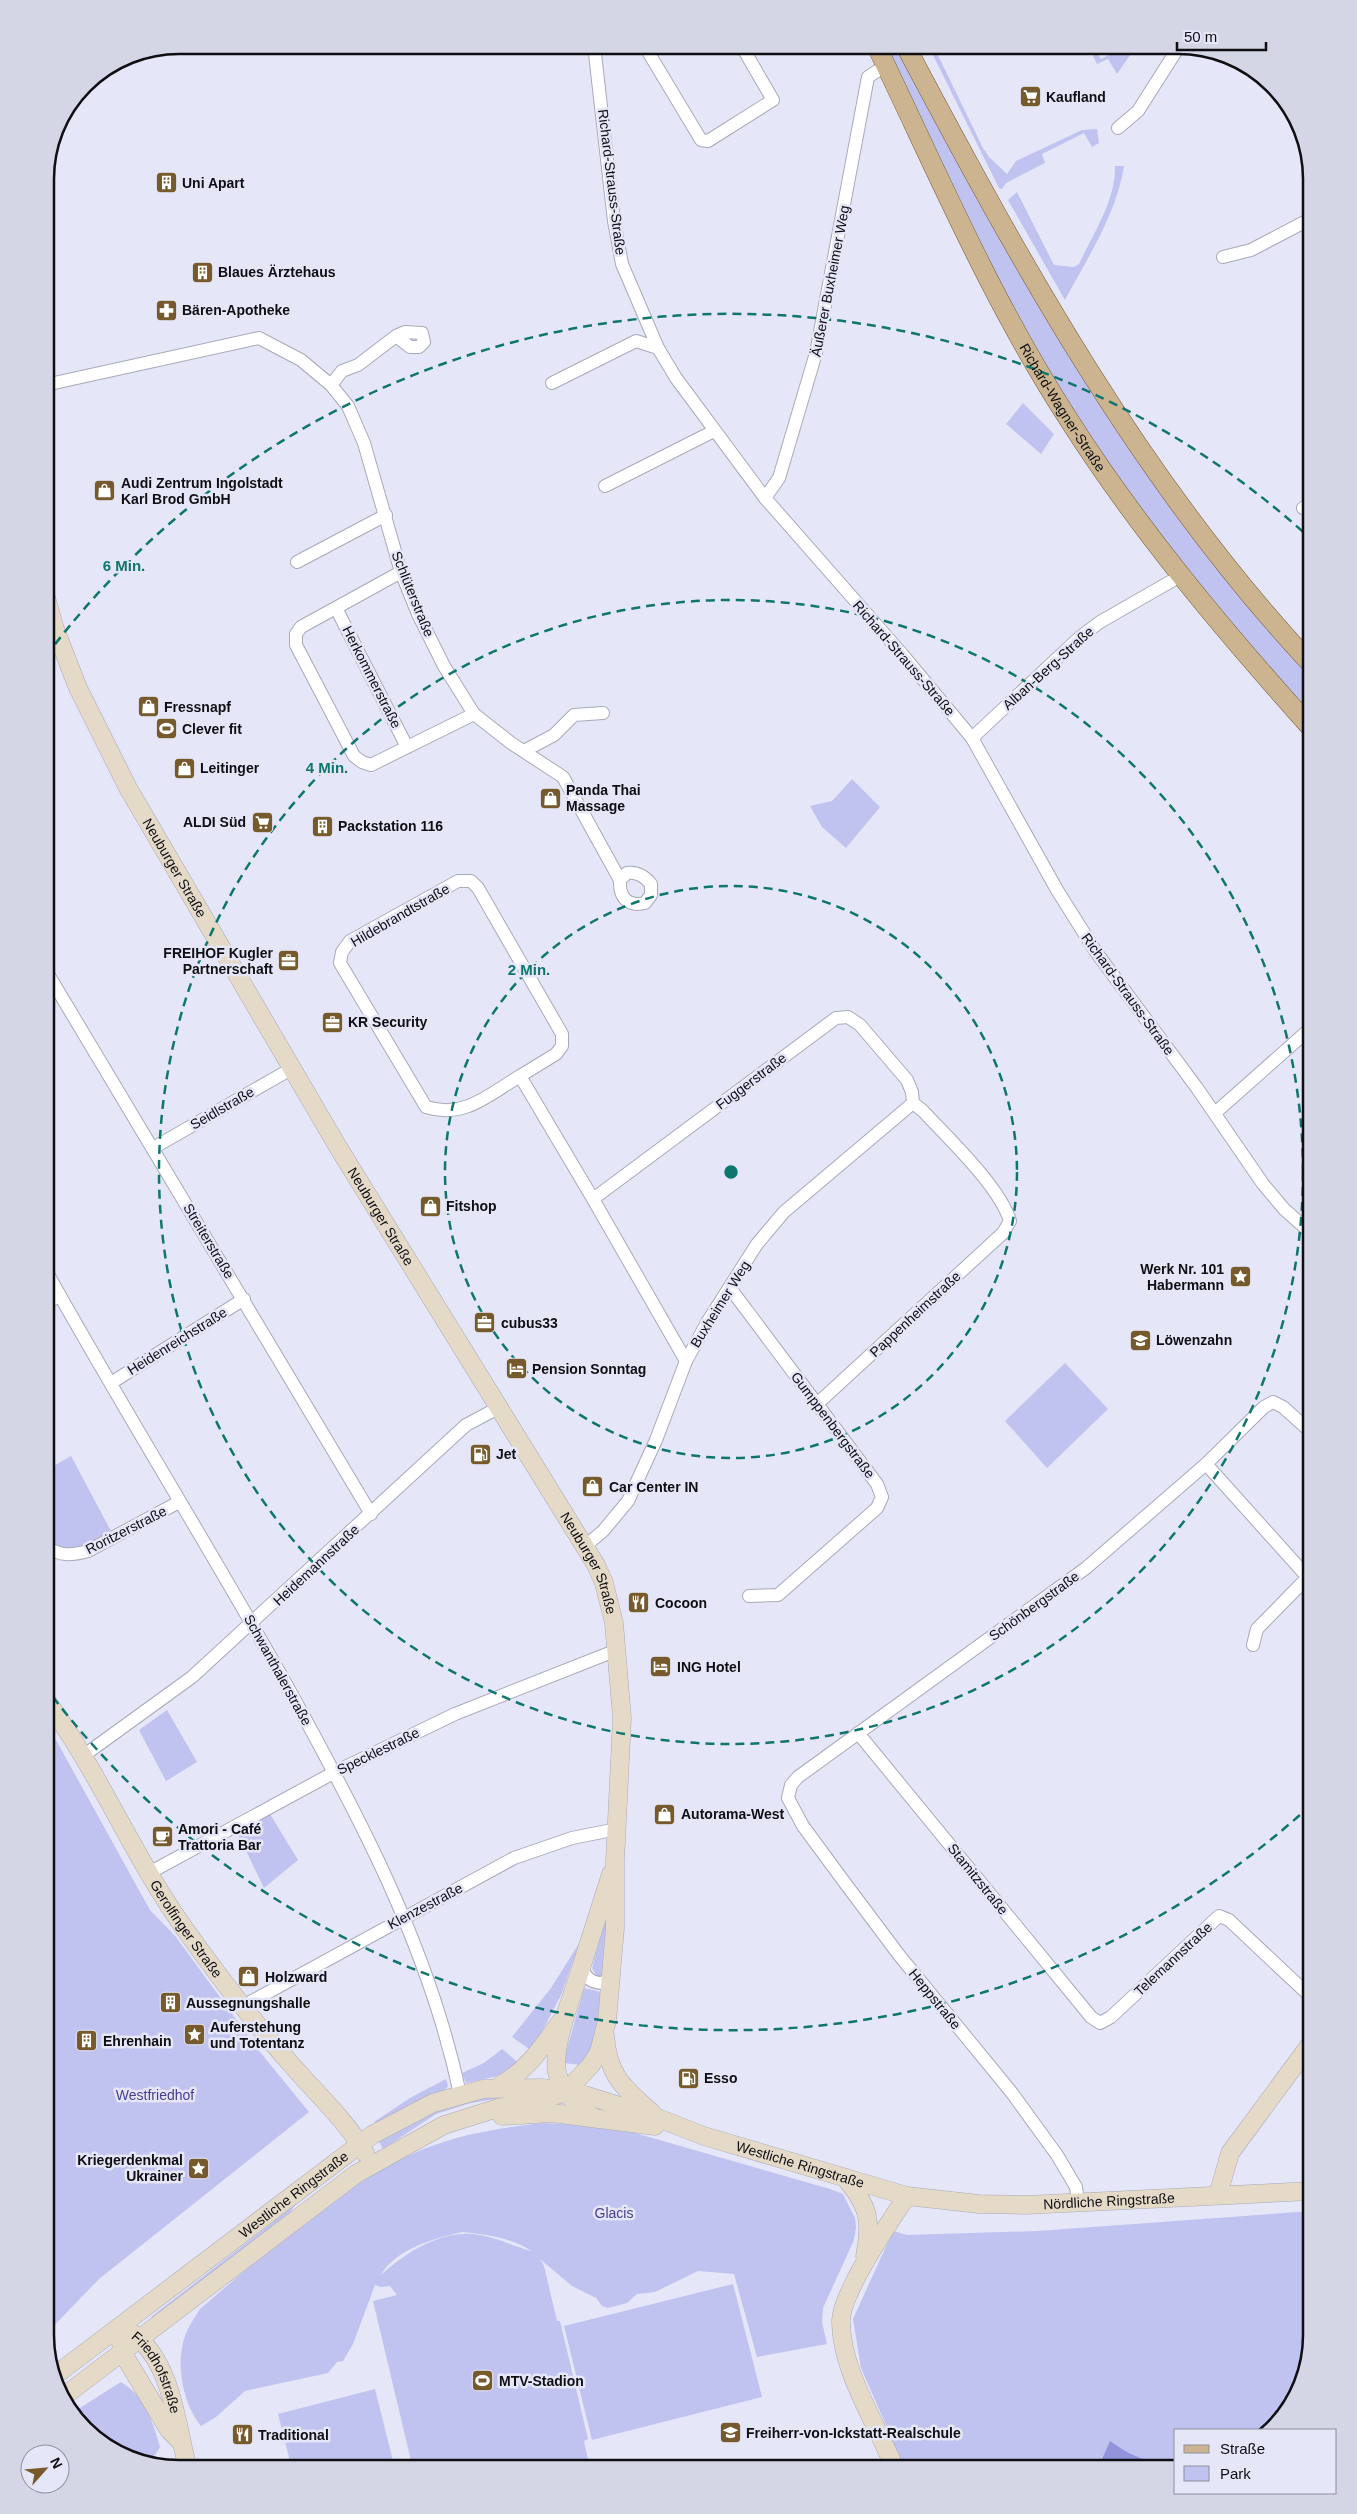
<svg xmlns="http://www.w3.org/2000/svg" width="1357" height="2514" viewBox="0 0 1357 2514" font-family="Helvetica,sans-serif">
<rect width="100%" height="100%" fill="#e5e6f7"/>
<g fill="#c0c3f0" fill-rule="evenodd">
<polygon points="885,45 895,45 1065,340 1197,536 1312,678 1312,723 1212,606 1116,475 1055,380 998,279"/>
<polygon points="928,45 933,45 983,148 989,157 1007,174 1016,161 1082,130 1097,129 1099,143 1092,147 1084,133 1042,154 1045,163 1006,183 1002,189 999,188"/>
<polygon points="1128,45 1137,45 1117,74 1108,59 1097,64 1093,56 1096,52 1101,59"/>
<path d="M1115,166H1124C1116,215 1088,257 1065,300L1008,200L1017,192L1054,265L1074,267L1079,264C1093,234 1116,200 1115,166Z"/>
<polygon points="1023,403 1054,434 1041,454 1006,424"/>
<polygon points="852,779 880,807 846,848 822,827 810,806 832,801"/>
<polygon points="1065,1363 1108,1409 1047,1468 1005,1421"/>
<polygon points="71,1456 111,1531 86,1545 60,1549 50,1541 45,1532 45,1471"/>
<polygon points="167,1710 197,1762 166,1781 139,1730"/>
<polygon points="45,1725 56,1740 150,1910 176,1937 260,2052 309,2112 99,2279 45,2335"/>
<polygon points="270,1814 298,1860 264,1888 237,1832"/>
<polygon points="608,1907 604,1976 597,1977 592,1968"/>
<polygon points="580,1942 561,1995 532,2051 512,2037 551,1988"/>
<polygon points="584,1988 605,1993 600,2034 581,2065 563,2063"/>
<polygon points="502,2049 519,2063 498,2076 466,2083 462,2073 484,2063"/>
<polygon points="446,2079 448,2086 445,2090 378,2123 374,2122 410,2098"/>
<polygon points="497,2094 507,2097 471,2103 436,2114 383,2149 378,2139 434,2110"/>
<path d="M541,2123L588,2125L635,2133L830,2189L843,2194L855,2218L856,2227L854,2240L823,2308L822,2322L827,2344L757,2357L734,2274L698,2271L655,2292L637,2294L627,2303L608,2308L602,2306L596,2298L572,2286L540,2259L544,2266L557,2321H560L588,2439L584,2441L590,2469H413L373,2301L397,2295L390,2286L380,2287L375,2285L353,2344L343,2361L337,2362L328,2373L245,2391L216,2417L201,2426C181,2402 174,2357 188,2329C191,2322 196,2316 200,2309C264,2254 351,2176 429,2147C466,2133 502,2128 541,2123ZM462,2232C484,2234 513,2238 531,2251C515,2247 498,2238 480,2235C444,2228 406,2252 381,2275C395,2249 435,2238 462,2232Z"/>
<polygon points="353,2158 355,2160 295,2205 287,2217 153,2319 151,2317 272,2223 279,2213"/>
<path d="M1312,2211V2336L1290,2409L1264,2430H1176V2462C1147,2462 1134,2458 1110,2442L1102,2459L1103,2469H905L861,2368L853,2319L893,2231L907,2235L1037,2231Z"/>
<polygon points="733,2284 762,2397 592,2440 564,2326"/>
<path d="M121,2382C146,2397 152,2420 160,2447L155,2455L148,2461L104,2446L75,2411Z"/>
<polygon points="375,2389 395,2469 292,2469 278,2414"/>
</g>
<path fill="#9194db" d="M1110,2441C1134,2458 1146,2462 1176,2462V2469H1103L1102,2459Z"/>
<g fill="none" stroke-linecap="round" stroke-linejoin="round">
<defs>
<g id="street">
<polyline points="594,45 614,221 622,264 658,348 676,378 765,498 902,654 972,738 1057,890 1096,952 1197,1088 1263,1184 1284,1209 1312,1234"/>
<polyline points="644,45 701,140 708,141 773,100 741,45"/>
<polyline points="1118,128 1138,111 1180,45"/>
<polyline points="1223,257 1251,250 1312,218"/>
<polyline points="552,383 636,341 658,348"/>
<path d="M45,385L259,338L301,360L331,385L348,406L364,443L401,572L418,614L444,666L474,714L511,743L563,777L620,880C619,897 627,907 645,903L651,895V884C644,876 638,872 627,873L620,880"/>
<polyline points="331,385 342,371 358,365 396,336 410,347 419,347 424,342 422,333 405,332 396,336"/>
<polyline points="605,486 714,431"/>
<polyline points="765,498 779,478 816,353 868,77 886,65"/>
<polyline points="1303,508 1312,503"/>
<polyline points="297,562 386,515"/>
<polyline points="401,572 301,627 296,634 296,645 354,756 362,762 371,765 474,714"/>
<polyline points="336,608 407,747"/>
<polyline points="972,738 1080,637 1100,622 1182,575"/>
<polyline points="524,751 554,735 574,715 603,713"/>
<polyline points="45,969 371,1514"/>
<path d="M520,1076L556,1054L562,1046V1034L478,888L471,881H458L350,941L342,952L340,963L426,1107C464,1119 488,1095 520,1076L593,1199"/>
<polyline points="1215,1113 1312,1027"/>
<polyline points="153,1148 291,1069"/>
<path d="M45,1269C123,1409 208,1545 286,1684C358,1814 429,1947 460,2094"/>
<polyline points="730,1288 877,1484 882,1497 877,1508 778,1595 749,1596"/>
<polyline points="45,1303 60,1296"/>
<path d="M686,1361L593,1199L836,1018L848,1017L860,1025L907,1080L912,1092L913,1103L923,1111C948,1138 1000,1187 1010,1221L1003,1233L817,1404"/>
<polyline points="111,1383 244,1299"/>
<polyline points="1206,1464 1312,1582"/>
<path d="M45,1546C60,1556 70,1556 88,1551L179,1502"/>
<polyline points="584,1547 603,1531 628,1501 656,1440 686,1361 708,1321 757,1244 784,1212 913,1103"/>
<polyline points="1253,1645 1257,1629 1308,1577"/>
<polyline points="858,1733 1091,2017 1100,2023 1111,2017 1219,1916 1229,1920 1312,1998"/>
<polyline points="83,1756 192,1677 466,1425 498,1408"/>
<polyline points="149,1873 335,1772 455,1714 617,1650"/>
<path d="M581,1967C586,1978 591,1983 603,1983L611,1976"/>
<polyline points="243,2006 514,1858 572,1838 617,1829"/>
<polyline points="1078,2202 1076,2187 1057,2155 1012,2093 899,1955 845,1883 803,1826 788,1798 791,1785 798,1777 1086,1568 1206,1464 1264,1407 1273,1402 1283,1407 1312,1433"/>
</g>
<g id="secondary">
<path id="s1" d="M45,594L55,629L78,688L128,788L338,1147L596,1565L604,1583L614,1623L622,1718L615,1861V1928L607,2021L599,2052L591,2065L574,2083L557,2095L498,2108L444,2125L356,2174L63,2397"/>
<path id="s2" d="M45,1699C100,1772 133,1858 187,1932C219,1977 253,2021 290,2063C315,2092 345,2119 365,2153"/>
<path d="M605,2036C608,2076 624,2088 652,2113"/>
<path d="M499,2086C528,2070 542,2047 561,2021"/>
<polyline points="502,2116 552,2113 655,2126"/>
<path d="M594,2118C578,2107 561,2092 557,2072C552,2045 573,1994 581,1968C591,1937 601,1905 611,1874"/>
<path d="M846,2179C869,2206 872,2222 865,2256"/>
<polyline points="1218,2195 1230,2153 1312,2042"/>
<path id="s3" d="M131,2332C173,2362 176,2424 188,2469"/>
<polyline points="121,2342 122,2352 169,2430 180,2441"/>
<path id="s4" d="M53,2377L372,2135L433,2103L483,2089L543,2088L585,2095L658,2118L704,2136L907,2196L979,2204L1026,2205L1312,2191"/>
<path d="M895,2469C877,2424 840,2369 841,2320C842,2292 890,2221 907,2196"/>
</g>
<g id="primary">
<path id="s5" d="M876,45C937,171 992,302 1069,420C1139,530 1225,632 1312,729"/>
<path d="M905,45C1021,264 1142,484 1312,665"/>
</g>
</defs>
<use href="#street" stroke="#a8aab9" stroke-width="14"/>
<use href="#secondary" stroke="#a8aab9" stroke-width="19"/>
<use href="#primary" stroke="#725934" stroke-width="20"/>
<use href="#street" stroke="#fff" stroke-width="12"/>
<use href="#secondary" stroke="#e5dac7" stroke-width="18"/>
<use href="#primary" stroke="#cbb48f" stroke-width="19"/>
</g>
<g fill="none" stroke="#0f766e" stroke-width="2.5" stroke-dasharray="9 6">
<circle cx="731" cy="1172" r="286"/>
<circle cx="731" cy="1172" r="572"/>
<path d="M1311 1805A858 858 0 0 1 46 1688M46 656A858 858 0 0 1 1311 539"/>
</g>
<defs>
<symbol id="supermarket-square" viewBox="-11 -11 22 22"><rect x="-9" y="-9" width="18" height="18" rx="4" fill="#765a2c" stroke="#e5e6f7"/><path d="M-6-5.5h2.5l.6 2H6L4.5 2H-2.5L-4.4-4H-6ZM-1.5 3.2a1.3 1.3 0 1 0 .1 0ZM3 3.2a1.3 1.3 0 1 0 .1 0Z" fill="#fff"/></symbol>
<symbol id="building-square" viewBox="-11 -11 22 22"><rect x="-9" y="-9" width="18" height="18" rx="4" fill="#765a2c" stroke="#e5e6f7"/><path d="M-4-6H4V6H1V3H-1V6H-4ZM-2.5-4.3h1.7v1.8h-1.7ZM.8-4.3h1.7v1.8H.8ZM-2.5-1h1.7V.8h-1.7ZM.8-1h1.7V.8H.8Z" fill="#fff"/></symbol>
<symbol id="pharmacy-square" viewBox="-11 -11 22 22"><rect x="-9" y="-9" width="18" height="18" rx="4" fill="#765a2c" stroke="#e5e6f7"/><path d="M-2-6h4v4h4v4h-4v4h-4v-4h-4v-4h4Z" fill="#fff"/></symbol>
<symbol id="shop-square" viewBox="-11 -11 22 22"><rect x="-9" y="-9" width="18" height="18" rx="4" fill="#765a2c" stroke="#e5e6f7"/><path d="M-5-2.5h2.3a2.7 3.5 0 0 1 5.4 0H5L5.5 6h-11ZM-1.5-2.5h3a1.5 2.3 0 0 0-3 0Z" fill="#fff"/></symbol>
<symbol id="stadium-square" viewBox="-11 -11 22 22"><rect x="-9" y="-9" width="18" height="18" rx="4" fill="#765a2c" stroke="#e5e6f7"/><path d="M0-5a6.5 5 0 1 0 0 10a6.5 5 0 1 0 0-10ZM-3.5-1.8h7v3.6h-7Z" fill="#fff"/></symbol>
<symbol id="office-square" viewBox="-11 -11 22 22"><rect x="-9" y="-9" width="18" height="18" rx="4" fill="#765a2c" stroke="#e5e6f7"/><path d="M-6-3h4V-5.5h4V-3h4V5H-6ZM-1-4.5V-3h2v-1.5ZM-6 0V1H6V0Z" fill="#fff"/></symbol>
<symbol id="sight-square" viewBox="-11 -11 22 22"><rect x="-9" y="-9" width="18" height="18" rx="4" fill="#765a2c" stroke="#e5e6f7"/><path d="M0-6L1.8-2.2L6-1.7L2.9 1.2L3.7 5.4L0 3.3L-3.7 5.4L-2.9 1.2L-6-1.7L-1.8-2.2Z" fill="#fff"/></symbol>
<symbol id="school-square" viewBox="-11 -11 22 22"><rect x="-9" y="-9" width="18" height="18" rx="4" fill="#765a2c" stroke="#e5e6f7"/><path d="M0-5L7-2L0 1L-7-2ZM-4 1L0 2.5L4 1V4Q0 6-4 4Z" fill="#fff"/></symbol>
<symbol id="hotel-square" viewBox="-11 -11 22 22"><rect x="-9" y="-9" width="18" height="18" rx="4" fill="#765a2c" stroke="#e5e6f7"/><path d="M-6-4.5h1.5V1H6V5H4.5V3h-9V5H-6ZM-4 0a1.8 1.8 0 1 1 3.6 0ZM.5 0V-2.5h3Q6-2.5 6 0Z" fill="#fff"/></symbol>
<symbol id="fuel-square" viewBox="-11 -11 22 22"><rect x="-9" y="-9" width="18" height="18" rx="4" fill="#765a2c" stroke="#e5e6f7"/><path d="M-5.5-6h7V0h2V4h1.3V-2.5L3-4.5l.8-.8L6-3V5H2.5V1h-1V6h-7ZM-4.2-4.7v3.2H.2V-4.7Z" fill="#fff"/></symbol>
<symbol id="restaurant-square" viewBox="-11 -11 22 22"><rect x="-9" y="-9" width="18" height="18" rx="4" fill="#765a2c" stroke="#e5e6f7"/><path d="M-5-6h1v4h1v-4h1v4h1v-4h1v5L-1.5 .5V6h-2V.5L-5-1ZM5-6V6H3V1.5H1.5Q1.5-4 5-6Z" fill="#fff"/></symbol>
<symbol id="cafe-square" viewBox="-11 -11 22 22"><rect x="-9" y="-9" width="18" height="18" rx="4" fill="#765a2c" stroke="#e5e6f7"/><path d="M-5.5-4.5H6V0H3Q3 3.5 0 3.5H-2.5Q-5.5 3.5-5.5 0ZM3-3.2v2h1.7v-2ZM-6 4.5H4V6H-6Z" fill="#fff"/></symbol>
</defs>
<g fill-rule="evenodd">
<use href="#supermarket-square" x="1018" y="84" width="25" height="25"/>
<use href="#building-square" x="154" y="170" width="25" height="25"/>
<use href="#building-square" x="190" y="260" width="25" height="25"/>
<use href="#pharmacy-square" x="154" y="298" width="25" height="25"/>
<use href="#shop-square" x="92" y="478" width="25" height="25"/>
<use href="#shop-square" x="136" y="694" width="25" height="25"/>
<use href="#stadium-square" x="154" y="716" width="25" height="25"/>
<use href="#shop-square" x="172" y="756" width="25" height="25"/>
<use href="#shop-square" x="538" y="786" width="25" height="25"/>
<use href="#supermarket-square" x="250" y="810" width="25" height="25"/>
<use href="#building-square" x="310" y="814" width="25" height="25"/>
<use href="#office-square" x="276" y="948" width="25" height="25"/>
<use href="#office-square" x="320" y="1010" width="25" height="25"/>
<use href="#shop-square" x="418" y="1194" width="25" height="25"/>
<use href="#sight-square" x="1228" y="1264" width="25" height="25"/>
<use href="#office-square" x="472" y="1310" width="25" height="25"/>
<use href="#school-square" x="1128" y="1328" width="25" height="25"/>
<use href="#hotel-square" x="504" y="1356" width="25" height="25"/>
<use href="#fuel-square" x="468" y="1442" width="25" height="25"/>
<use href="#shop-square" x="580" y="1474" width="25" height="25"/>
<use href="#restaurant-square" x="626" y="1590" width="25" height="25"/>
<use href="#hotel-square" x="648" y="1654" width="25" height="25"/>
<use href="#shop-square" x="652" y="1802" width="25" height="25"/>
<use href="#cafe-square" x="150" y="1824" width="25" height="25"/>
<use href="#shop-square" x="236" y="1964" width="25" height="25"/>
<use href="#building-square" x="158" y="1990" width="25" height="25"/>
<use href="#sight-square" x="182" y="2022" width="25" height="25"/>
<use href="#building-square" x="74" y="2028" width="25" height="25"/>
<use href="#fuel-square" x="676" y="2066" width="25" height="25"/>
<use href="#sight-square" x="186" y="2156" width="25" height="25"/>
<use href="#stadium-square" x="470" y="2368" width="25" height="25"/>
<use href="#school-square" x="718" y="2420" width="25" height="25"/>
<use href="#restaurant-square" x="230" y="2422" width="25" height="25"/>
</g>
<g text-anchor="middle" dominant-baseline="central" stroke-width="5" stroke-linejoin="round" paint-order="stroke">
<g font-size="14" font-weight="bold" fill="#0e0e13" stroke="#e5e6f7" text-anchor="start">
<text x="1046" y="97">Kaufland</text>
<text x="182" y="183">Uni Apart</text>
<text x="218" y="272">Blaues Ärztehaus</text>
<text x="182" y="310">Bären-Apotheke</text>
<text x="121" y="483">Audi Zentrum Ingolstadt<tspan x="121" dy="16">Karl Brod GmbH</tspan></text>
<text x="164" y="707">Fressnapf</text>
<text x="182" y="729">Clever fit</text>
<text x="200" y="768">Leitinger</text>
<text x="566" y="790">Panda Thai<tspan x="566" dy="16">Massage</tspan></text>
<text x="246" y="822" text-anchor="end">ALDI Süd</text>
<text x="338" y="826">Packstation 116</text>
<text x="273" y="953" text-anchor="end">FREIHOF Kugler<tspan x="273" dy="16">Partnerschaft</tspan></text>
<text x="348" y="1022">KR Security</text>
<text x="446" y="1206">Fitshop</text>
<text x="1224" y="1269" text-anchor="end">Werk Nr. 101<tspan x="1224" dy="16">Habermann</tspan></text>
<text x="501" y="1323">cubus33</text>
<text x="1156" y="1340">Löwenzahn</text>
<text x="532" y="1369">Pension Sonntag</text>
<text x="496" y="1454">Jet</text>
<text x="609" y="1487">Car Center IN</text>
<text x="655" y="1603">Cocoon</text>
<text x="677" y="1667">ING Hotel</text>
<text x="681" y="1814">Autorama-West</text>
<text x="178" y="1829">Amori - Café<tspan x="178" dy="16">Trattoria Bar</tspan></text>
<text x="265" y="1977">Holzward</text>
<text x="186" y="2003">Aussegnungshalle</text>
<text x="210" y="2027">Auferstehung<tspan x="210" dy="16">und Totentanz</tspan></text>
<text x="103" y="2041">Ehrenhain</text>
<text x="704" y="2078">Esso</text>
<text x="183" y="2160" text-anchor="end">Kriegerdenkmal<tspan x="183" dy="16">Ukrainer</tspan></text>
<text x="499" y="2381">MTV-Stadion</text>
<text x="746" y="2433">Freiherr-von-Ickstatt-Realschule</text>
<text x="258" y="2435">Traditional</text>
</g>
<g font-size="14" fill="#0e0e13" stroke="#e5e6f7">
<text transform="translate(612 182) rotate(83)">Richard-Strauss-Straße</text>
<text transform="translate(830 281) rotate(-79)">Äußerer Buxheimer Weg</text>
<text stroke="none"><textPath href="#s5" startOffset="408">Richard-Wagner-Straße</textPath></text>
<text transform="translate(413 594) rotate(68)">Schlüterstraße</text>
<text transform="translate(904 658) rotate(49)">Richard-Strauss-Straße</text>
<text transform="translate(1048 668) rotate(-42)">Alban-Berg-Straße</text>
<text transform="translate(372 677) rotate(63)">Herkommerstraße</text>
<text stroke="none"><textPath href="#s1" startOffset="304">Neuburger Straße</textPath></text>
<text transform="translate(400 915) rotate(-30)">Hildebrandtstraße</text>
<text transform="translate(1128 994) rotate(54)">Richard-Strauss-Straße</text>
<text transform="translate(751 1081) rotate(-37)">Fuggerstraße</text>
<text transform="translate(222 1108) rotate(-30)">Seidlstraße</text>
<text stroke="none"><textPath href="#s1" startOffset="709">Neuburger Straße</textPath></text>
<text transform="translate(209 1241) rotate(59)">Streiterstraße</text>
<text transform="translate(720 1304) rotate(-58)">Buxheimer Weg</text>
<text transform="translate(915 1314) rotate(-43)">Pappenheimstraße</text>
<text transform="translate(177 1341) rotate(-32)">Heidenreichstraße</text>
<text transform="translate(833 1425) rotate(53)">Gumppenbergstraße</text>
<text transform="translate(126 1530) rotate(-27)">Roritzerstraße</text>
<text stroke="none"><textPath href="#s1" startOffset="1114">Neuburger Straße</textPath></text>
<text transform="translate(316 1565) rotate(-43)">Heidemannstraße</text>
<text transform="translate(1034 1606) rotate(-36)">Schönbergstraße</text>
<text transform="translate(278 1670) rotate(61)">Schwanthalerstraße</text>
<text transform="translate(378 1751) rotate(-26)">Specklestraße</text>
<text transform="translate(978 1879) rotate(51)">Stamitzstraße</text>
<text transform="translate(425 1906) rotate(-28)">Klenzestraße</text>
<text stroke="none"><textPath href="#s2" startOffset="270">Gerolfinger Straße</textPath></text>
<text transform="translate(1173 1959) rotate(-43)">Telemannstraße</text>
<text transform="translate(935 1999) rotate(51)">Heppstraße</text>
<text stroke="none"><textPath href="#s4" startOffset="850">Westliche Ringstraße</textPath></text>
<text stroke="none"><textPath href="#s4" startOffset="302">Westliche Ringstraße</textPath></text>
<text stroke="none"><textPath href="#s4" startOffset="1164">Nördliche Ringstraße</textPath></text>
<text stroke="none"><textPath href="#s3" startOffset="49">Friedhofstraße</textPath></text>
</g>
<g font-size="14" fill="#443e92" stroke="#e5e6f7">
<text x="155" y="2095">Westfriedhof</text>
<text x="614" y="2213">Glacis</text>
</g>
</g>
<path d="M0 0H1357V2514H0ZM179 54H1178A125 125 0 0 1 1303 179V2335A125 125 0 0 1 1178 2460H179A125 125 0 0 1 54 2335V179A125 125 0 0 1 179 54Z" fill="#d4d5e5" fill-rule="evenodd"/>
<path fill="none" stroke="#0e0e13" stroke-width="2.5" d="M179 54H1178A125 125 0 0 1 1303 179V2335A125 125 0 0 1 1178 2460H179A125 125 0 0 1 54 2335V179A125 125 0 0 1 179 54Z"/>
<circle cx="731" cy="1172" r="8" fill="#0f766e" stroke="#e5e6f7" stroke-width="2.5"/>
<g font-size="15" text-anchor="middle" font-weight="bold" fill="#0f766e" stroke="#e5e6f7" stroke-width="5" stroke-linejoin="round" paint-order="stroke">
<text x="124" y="571">6 Min.</text>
<text x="327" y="773">4 Min.</text>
<text x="529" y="975">2 Min.</text>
</g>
<rect x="1174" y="2429" width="162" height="65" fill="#e5e6f7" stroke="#8f909c"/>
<rect x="1184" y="2445" width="25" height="8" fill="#cbb48f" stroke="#8f909c"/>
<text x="1220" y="2454" font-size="15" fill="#0e0e13">Straße</text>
<rect x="1184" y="2466" width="25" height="15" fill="#c0c3f0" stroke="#8f909c"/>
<text x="1220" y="2479" font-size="15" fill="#0e0e13">Park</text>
<g transform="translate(45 2469) rotate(63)"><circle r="24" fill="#e5e6f7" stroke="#8f909c"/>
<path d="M0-4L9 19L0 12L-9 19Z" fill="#765a2c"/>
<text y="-8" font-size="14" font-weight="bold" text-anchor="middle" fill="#0e0e13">N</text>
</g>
<path d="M1177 42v8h89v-8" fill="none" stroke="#0e0e13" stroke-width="2.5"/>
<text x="1184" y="42" font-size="15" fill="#0e0e13" stroke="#e5e6f7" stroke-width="4" paint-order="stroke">50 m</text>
</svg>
